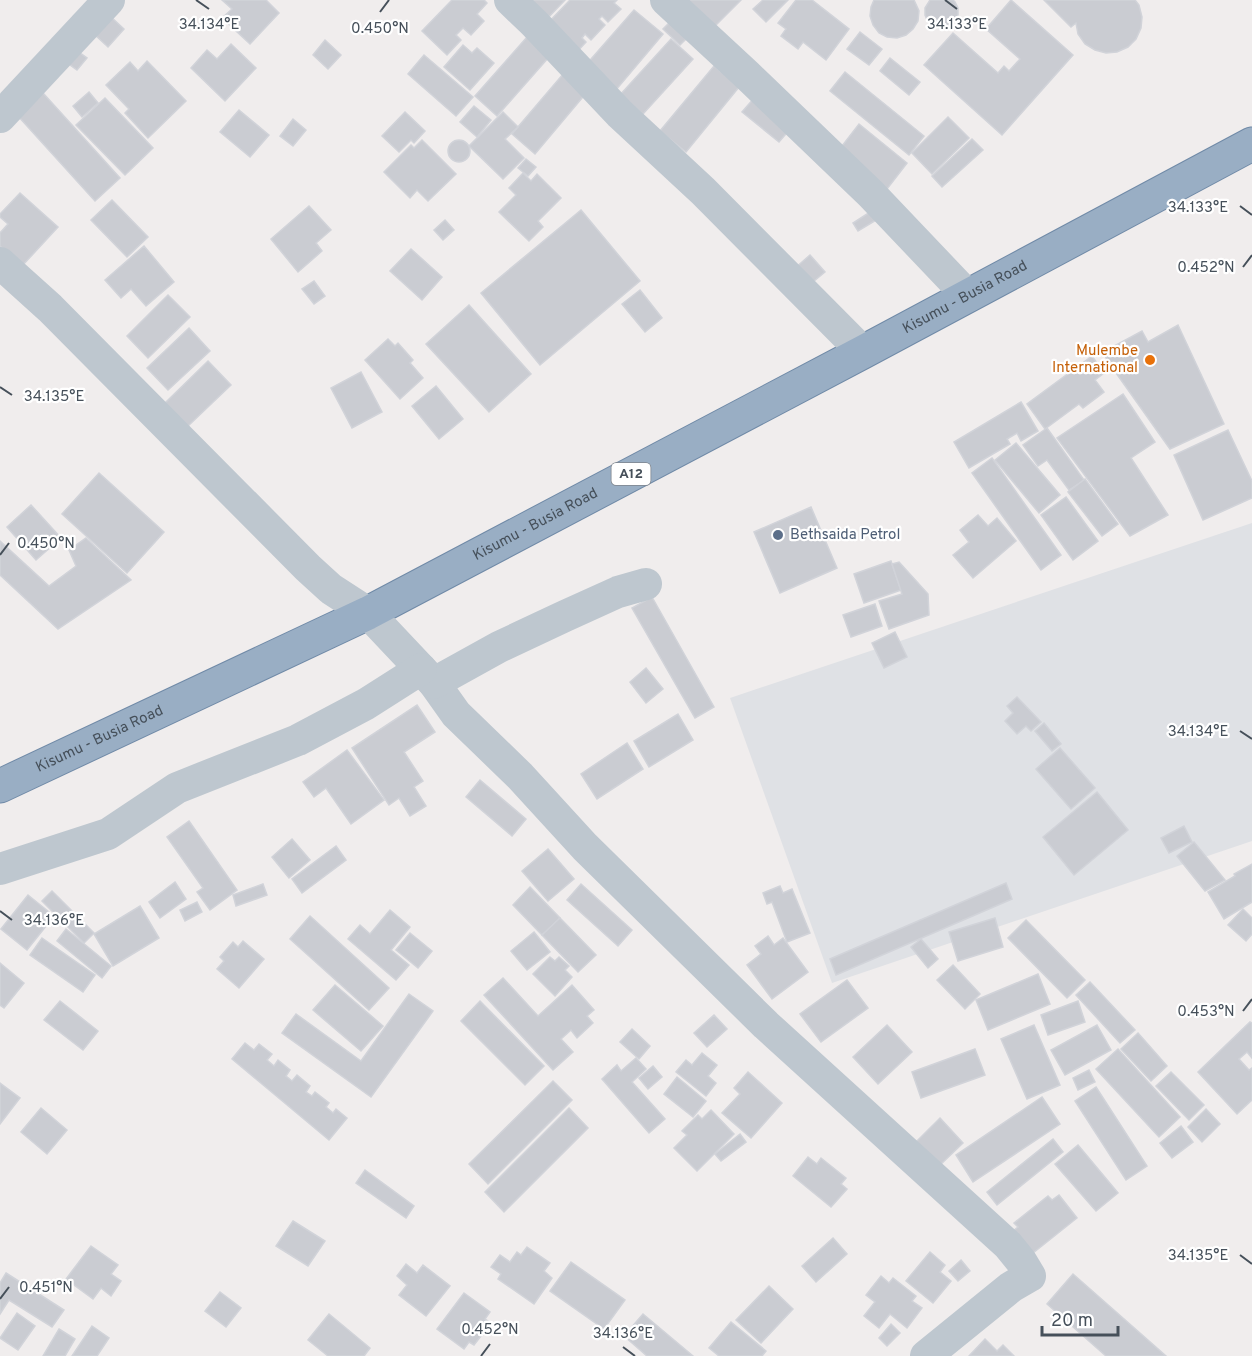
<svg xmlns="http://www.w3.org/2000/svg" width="1252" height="1356" viewBox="0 0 1252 1356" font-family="Overpass,sans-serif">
<rect width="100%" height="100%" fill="#f0eded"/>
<polygon fill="#dfe1e5" points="1252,523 1252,841 832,983 730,698"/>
<g fill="#caccd2" stroke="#d1d3d9" stroke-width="1.5">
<polygon points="222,0 266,0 279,13 250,44 222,18 232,9"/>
<polygon points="452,0 484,0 487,3 477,14 484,21 471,35 463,28 456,35 461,40 447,55 422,31"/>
<polygon points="519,0 565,0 543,23"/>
<polygon points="570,0 617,0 614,3 621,9 608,22 602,16 599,19 605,25 591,40 585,34 582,38 586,42 575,54 545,26"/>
<polygon points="688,0 741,0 715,26"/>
<polygon points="763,0 788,0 766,22 753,9"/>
<polygon points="796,0 812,0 849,29 826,60 803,42 798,49 781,36 786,29 778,23"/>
<polygon points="874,0 914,0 919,11 918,21 913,29 906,35 897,38 887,37 879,33 873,25 870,16 871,7"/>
<polygon points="930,0 953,0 955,2 958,8 958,16 954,22 948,27 941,28 934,27 928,22 925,15 925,8"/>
<polygon points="1011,0 1073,55 1002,135 924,65 953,33 998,73 1004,66 1009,71 1020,59 986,29"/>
<polygon points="1044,0 1135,0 1139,5 1142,17 1141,28 1136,39 1128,47 1117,52 1106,53 1095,50 1085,44 1078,34 1076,23 1071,27"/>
<polygon points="634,10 663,34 615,91 585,66"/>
<polygon points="110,16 124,29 108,47 94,34"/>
<polygon points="674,18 691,34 680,45 663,29"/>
<polygon points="860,32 882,49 869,65 847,49"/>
<polygon points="527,37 549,57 497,116 475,96"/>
<polygon points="671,39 693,59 643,114 620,95"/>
<polygon points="325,40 341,55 328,69 313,55"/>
<polygon points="231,44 256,68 225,101 191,68 207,50 217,59"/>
<polygon points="463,45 472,53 477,48 494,63 470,90 444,67"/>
<polygon points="76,50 87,58 77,70 66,62"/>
<polygon points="424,55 473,97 456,116 408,74"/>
<polygon points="890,58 920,82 909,95 880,71"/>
<polygon points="147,61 186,101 148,138 125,113 129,109 106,85 130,62 138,71"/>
<polygon points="714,66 739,87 686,152 660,131"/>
<polygon points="845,72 924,136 909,155 830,91"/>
<polygon points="564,73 587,92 535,154 512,134"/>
<polygon points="89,92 98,103 82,117 73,106"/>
<polygon points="43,93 120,178 95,201 18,116"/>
<polygon points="755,97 791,128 779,142 742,112"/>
<polygon points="105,98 153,148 125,175 76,125"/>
<polygon points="474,106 491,120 477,137 460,122"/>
<polygon points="239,110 269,135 250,157 220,132"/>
<polygon points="405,112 425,131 414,143 411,140 399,152 382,136"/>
<polygon points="503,112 518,127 505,139 524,158 503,179 469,146"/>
<polygon points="948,117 969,138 932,174 912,153"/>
<polygon points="293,119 306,130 293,146 280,136"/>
<polygon points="859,124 907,163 887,189 839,150"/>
<polygon points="972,139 983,150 942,187 932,176"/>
<polygon points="422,140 456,174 428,201 417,190 410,198 384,172 411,145 414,148"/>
<circle cx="459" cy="151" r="11"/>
<polygon points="526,159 536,167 528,176 518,168"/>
<polygon points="523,173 531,181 537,174 561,198 538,221 543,227 529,241 499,212 516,195 509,188"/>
<polygon points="20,193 58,227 22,266 0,246 0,233 8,224 0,217 0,214"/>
<polygon points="112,200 148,237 127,257 91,220"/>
<polygon points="309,206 331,230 316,243 322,251 298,272 271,239"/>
<polygon points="581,210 640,281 540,365 481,293"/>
<polygon points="873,210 878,219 858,231 853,223"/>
<polygon points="445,220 454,230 443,240 434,230"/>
<polygon points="144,246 174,282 146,306 131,289 121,298 105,280"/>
<polygon points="411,249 442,277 422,300 390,271"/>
<polygon points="810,255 825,272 808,286 794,269"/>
<polygon points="314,281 325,296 314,304 302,289"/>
<polygon points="640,290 662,318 645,332 622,304"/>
<polygon points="168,295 190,317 148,358 127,336"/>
<polygon points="469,305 531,374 489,412 426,344"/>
<polygon points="1178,325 1224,424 1170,449 1109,363 1103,352 1142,331 1148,342"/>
<polygon points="189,328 210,351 168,390 147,368"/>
<polygon points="388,339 395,346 398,343 413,360 410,363 423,378 400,399 365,360"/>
<polygon points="1092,356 1104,373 1095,380 1104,392 1083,408 1079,404 1045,429 1027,404"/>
<polygon points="208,361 231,385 188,426 165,403"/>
<polygon points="361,372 382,412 352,428 331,388"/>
<polygon points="436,386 463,419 439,439 412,406"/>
<polygon points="1123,394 1155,442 1131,458 1168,515 1130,536 1057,438"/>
<polygon points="1021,402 1038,431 1021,441 1017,433 1007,439 1010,444 969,468 954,442"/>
<polygon points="1047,428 1084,480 1069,490 1047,460 1038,466 1023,445"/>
<polygon points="1228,430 1252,481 1252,498 1203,520 1174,455"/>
<polygon points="1016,443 1060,495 1039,513 995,460"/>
<polygon points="992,458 1061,555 1041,570 972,473"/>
<polygon points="99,473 164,532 127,573 62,514"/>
<polygon points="1085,479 1118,524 1102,536 1068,492"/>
<polygon points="1066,497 1098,541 1073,560 1041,515"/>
<polygon points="31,505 61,538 36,560 7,527"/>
<polygon points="811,507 837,568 780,593 754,532"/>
<polygon points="978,515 988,526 997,518 1016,541 973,578 953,555 969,542 960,530"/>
<polygon points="86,538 131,580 58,629 0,575 0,541 49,586 76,566 69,550"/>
<polygon points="891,561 901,590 864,603 854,574"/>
<polygon points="899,562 928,594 929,615 889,629 879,601 902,594 892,564"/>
<polygon points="652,597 714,707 695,718 632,608"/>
<polygon points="875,604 882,626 851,637 843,615"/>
<polygon points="895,632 907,657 884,668 872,643"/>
<polygon points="646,668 663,689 646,703 630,682"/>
<polygon points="1017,697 1041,722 1031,731 1026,726 1017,734 1005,721 1013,713 1007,706"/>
<polygon points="417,705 435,732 404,752 423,781 414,787 426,806 410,816 399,798 389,805 352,748"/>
<polygon points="678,714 693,740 649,767 634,741"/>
<polygon points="1044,723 1061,744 1052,751 1035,731"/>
<polygon points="627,743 643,769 597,799 581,774"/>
<polygon points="1060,748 1095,788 1071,809 1036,769"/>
<polygon points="347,750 384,800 351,824 326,788 314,797 303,782"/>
<polygon points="480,780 526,819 512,836 466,797"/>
<polygon points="1097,792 1128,830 1074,875 1043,837"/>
<polygon points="189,821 237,890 210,910 197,892 203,888 167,837"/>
<polygon points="1184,826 1192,842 1169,853 1161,838"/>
<polygon points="292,839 310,860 289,878 272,857"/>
<polygon points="1194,842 1225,880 1205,891 1177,856"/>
<polygon points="336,846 346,860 302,893 292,879"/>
<polygon points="548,849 574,879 548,901 522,871"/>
<polygon points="1252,864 1252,902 1224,919 1208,892 1235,876 1234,874"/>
<polygon points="175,882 186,899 160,918 149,902"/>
<polygon points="1006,883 1012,899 836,975 830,959"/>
<polygon points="263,884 267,895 236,906 233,895"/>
<polygon points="581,884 632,930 618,946 567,900"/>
<polygon points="780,886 783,893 792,889 810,933 787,942 772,902 767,904 763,893"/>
<polygon points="530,887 560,918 542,935 513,905"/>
<polygon points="52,891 94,933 84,943 42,901"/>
<polygon points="28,895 54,916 27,950 1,929"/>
<polygon points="197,902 202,912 185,921 180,910"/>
<polygon points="140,906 159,938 113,966 94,934"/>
<polygon points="1243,909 1252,918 1252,934 1246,941 1228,925"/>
<polygon points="390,910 410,927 391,950 409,965 396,980 348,939 360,925 370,934"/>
<polygon points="310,916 389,988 369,1010 290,939"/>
<polygon points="560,918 596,955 578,972 542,935"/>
<polygon points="995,918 1003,947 958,961 949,932"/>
<polygon points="1026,920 1085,980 1067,998 1008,938"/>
<polygon points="66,929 111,966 102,978 57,941"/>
<polygon points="534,932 550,952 527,970 511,951"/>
<polygon points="410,933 432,951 418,968 396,950"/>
<polygon points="768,936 774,945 783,938 808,972 772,999 747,965 761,954 755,946"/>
<polygon points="42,938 95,975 83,992 30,955"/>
<polygon points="921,939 938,959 928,968 911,947"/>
<polygon points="243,941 264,959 239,988 217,969 224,961 220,957 233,942 238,947"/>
<polygon points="550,957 555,961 559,957 569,966 565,970 572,977 555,996 533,974"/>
<polygon points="0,963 24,983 4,1008 0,1005"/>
<polygon points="953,965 980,994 965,1009 937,980"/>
<polygon points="1038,974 1050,1004 988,1030 976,1000"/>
<polygon points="503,978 538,1016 572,985 594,1010 587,1016 593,1023 577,1038 571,1030 561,1039 573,1052 553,1070 484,995"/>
<polygon points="847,980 868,1008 821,1042 800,1014"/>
<polygon points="1090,982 1135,1030 1120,1043 1076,995"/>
<polygon points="335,985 383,1026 361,1051 313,1010"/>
<polygon points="409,994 433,1011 371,1097 282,1033 296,1014 361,1061"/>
<polygon points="60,1001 98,1031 83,1050 44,1020"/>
<polygon points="480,1001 544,1066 525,1085 461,1021"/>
<polygon points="1078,1001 1085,1022 1048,1035 1041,1015"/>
<polygon points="714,1015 727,1029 707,1047 694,1033"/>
<polygon points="1250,1022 1252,1023 1252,1058 1247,1052 1239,1059 1249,1070 1252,1068 1252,1100 1237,1114 1198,1072"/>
<polygon points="887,1025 912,1052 878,1084 853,1057"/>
<polygon points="1034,1025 1060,1085 1027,1099 1001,1039"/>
<polygon points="1097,1025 1111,1050 1065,1075 1051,1050"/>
<polygon points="632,1029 650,1046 639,1059 620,1042"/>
<polygon points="1138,1033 1167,1066 1151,1081 1121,1049"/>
<polygon points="245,1043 254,1050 259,1044 272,1054 267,1060 274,1066 278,1060 290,1070 286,1076 292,1081 297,1075 310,1086 306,1092 312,1096 315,1092 329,1103 326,1107 333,1113 336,1109 347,1118 329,1140 232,1059"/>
<polygon points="975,1049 985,1075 921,1098 912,1072"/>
<polygon points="1118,1049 1180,1117 1159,1137 1096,1069"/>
<polygon points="702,1053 717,1065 708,1076 716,1083 706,1096 676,1072 686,1060 692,1065"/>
<polygon points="636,1058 646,1069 632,1082 665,1119 649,1133 602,1079 617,1065 621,1071"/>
<polygon points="653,1066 662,1077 648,1089 639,1078"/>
<polygon points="1089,1070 1095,1082 1078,1090 1073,1078"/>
<polygon points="748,1072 782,1103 751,1138 722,1113 740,1094 734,1088"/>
<polygon points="1171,1072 1204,1105 1189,1120 1156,1086"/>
<polygon points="677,1077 706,1101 693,1117 664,1094"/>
<polygon points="553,1081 572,1100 488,1184 469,1164"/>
<polygon points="0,1083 20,1098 0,1124"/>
<polygon points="1096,1087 1147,1166 1126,1180 1075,1101"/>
<polygon points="1042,1097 1060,1124 973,1182 956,1155"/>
<polygon points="41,1108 67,1130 47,1154 21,1132"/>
<polygon points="569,1108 588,1128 504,1212 485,1192"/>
<polygon points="1206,1109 1220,1124 1202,1142 1188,1127"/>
<polygon points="711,1110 734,1134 697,1171 674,1148 687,1135 682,1131 698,1115 702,1119"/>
<polygon points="940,1118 963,1143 938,1167 916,1142"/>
<polygon points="1181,1126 1193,1142 1172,1158 1160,1143"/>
<polygon points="740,1134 746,1142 721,1161 715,1154"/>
<polygon points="1053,1139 1063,1152 997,1205 987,1192"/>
<polygon points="1078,1145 1118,1193 1096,1211 1055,1164"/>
<polygon points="808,1157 817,1164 821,1158 846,1178 841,1184 847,1189 831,1207 793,1176"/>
<polygon points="365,1170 414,1206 406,1218 356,1183"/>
<polygon points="1059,1195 1077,1218 1028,1257 1009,1234 1018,1227 1014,1223 1048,1196 1052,1200"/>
<polygon points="293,1221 325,1241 308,1266 276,1246"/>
<polygon points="833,1238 847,1254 816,1282 802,1266"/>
<polygon points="91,1246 118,1265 111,1274 121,1281 111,1296 101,1288 93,1299 66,1279"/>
<polygon points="527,1247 550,1263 544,1271 552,1278 534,1304 498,1279 501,1274 491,1267 500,1255 510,1262 517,1252 521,1255"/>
<polygon points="930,1252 945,1265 940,1272 951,1281 933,1303 906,1281"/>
<polygon points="961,1260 970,1271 958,1281 949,1271"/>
<polygon points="571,1262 625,1300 604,1329 550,1291"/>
<polygon points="406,1264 417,1273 423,1265 450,1286 426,1316 399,1295 407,1285 397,1276"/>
<polygon points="6,1273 64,1310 52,1327 9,1300 0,1314 0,1283"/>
<polygon points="1073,1274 1166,1356 1106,1356 1047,1304"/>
<polygon points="881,1276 889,1283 893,1278 916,1296 912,1301 922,1308 907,1328 890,1314 879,1328 864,1316 875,1302 866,1295"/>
<polygon points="769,1286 793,1309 761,1343 736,1320"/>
<polygon points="220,1292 241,1308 226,1327 205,1311"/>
<polygon points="464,1293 490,1312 485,1319 491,1323 474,1345 469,1342 464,1349 437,1329"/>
<polygon points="17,1313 35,1326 18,1350 0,1338"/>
<polygon points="329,1314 370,1348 364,1356 328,1356 308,1340"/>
<polygon points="643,1314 693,1356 647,1356 624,1336"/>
<polygon points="731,1322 766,1351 762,1356 719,1356 709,1348"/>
<polygon points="891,1324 900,1333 887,1346 879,1338"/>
<polygon points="92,1326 109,1338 97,1356 72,1356"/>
<polygon points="59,1329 75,1339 65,1356 43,1356"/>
<polygon points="985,1339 997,1351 1003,1345 1014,1356 969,1356"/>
</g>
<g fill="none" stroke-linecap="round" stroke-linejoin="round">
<defs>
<g id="trunk">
<path id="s1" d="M0,786L368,613L863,352L1252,144"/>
</g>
</defs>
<use href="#trunk" stroke="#708aa7" stroke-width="35"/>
<g stroke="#bec7cf" stroke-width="32">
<polyline points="510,0 534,23 620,114 703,191 863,352"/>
<polyline points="666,0 747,75 871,194 968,296"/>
<polyline points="0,117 109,0"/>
<polyline points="0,263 50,308 308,568 331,589 368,613 434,683 456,714 520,776 585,847 766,1025 1008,1245 1021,1261 1030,1276 1011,1287 926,1356"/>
<polyline points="434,683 499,647 565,616 618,592 646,584"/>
<polyline points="0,869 108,834 177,788 298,740 366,704 421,669"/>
</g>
<use href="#trunk" stroke="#99aec4" stroke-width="33"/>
</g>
<path fill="none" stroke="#46505a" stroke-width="2" d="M196,0L209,9M945,0L957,9M380,12L389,0M1240,206L1252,215M1243,267L1252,255M0,387L12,395M0,555L9,543M1240,731L1252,739M0,911L12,920M1243,1011L1252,999M1240,1255L1252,1264M0,1299L9,1287M623,1347L635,1356M481,1356L490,1344"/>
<circle fill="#e8710a" stroke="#fff" stroke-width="2" cx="1150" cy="360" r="6"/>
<circle fill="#5c6f8a" stroke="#fff" stroke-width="2" cx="778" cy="535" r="6"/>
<g text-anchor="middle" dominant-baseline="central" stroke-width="4.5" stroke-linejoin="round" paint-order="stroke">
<rect fill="#fff" stroke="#7e848c" stroke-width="1.5" x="611.5" y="463" width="39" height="22" rx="4.5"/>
<g font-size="14" font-weight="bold" fill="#46505a">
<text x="631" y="474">A12</text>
</g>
<g font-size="15" fill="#46505a" stroke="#fff">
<text stroke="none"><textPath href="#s1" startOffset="1082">Kisumu - Busia Road</textPath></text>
<text stroke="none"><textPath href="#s1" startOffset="596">Kisumu - Busia Road</textPath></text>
<text stroke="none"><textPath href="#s1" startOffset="110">Kisumu - Busia Road</textPath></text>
</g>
<g font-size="15" fill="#c56008" stroke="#fff" text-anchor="end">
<text x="1138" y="351">Mulembe<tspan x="1138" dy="17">International</tspan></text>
</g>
<g font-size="15" fill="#4e5e75" stroke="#fff" text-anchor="start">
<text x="790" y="535">Bethsaida Petrol</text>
</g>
</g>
<g font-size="15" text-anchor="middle" fill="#46505a" stroke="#fff" stroke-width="4.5" stroke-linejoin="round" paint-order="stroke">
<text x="209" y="29">34.134°E</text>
<text x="957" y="29">34.133°E</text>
<text x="380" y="33">0.450°N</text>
<text x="1198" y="212">34.133°E</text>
<text x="1206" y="272">0.452°N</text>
<text x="54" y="401">34.135°E</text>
<text x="46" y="548">0.450°N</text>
<text x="1198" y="736">34.134°E</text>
<text x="54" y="925">34.136°E</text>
<text x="1206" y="1016">0.453°N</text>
<text x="1198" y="1260">34.135°E</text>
<text x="46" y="1292">0.451°N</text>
<text x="490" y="1334">0.452°N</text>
<text x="623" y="1338">34.136°E</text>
</g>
<path d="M1042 1326v9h76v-9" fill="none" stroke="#46505a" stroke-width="3"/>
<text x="1051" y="1326" font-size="18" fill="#46505a" stroke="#ffffff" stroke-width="4.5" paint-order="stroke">20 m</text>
</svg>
